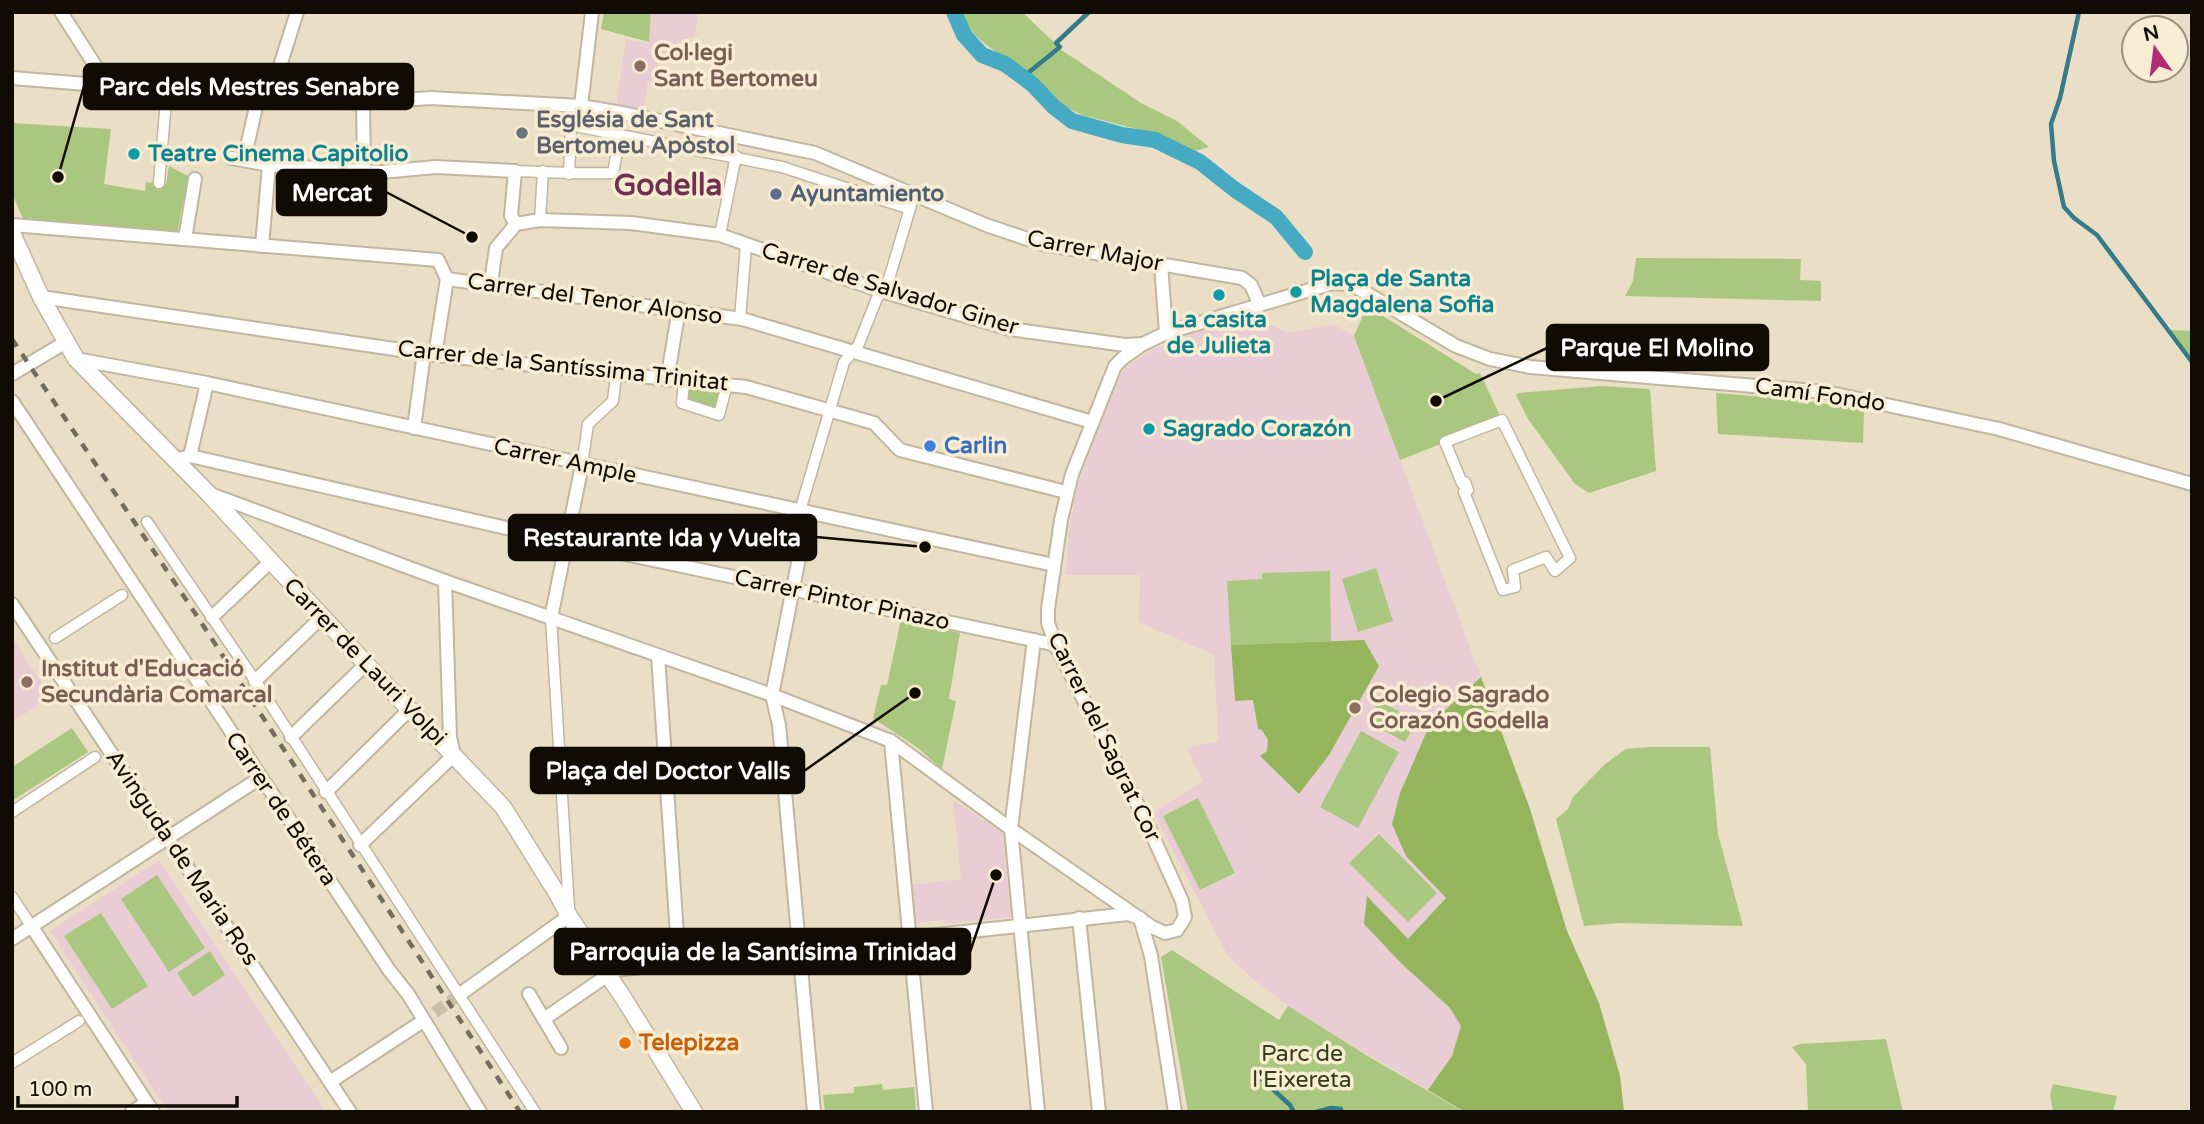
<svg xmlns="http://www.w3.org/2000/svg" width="2204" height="1124" viewBox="0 0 2204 1124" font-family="'Varela Round',sans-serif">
<rect width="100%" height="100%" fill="#eadfc6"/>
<g fill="#e8ced4">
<polygon points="651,12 698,12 695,36 675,45 675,54 660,53 655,81 648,81 643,111 616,106 626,39 648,44"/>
<polygon points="1251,316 1289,333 1333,324 1354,336 1530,809 1567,931 1599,1003 1620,1076 1624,1112 1465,1112 1296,1012 1254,980 1228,956 1153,812 1203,782 1187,748 1218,741 1214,655 1139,622 1140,575 1066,575 1069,529 1078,483 1116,382 1125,368 1150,351 1213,326"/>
<polygon points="12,638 51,697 12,722"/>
<polygon points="953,800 1003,833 1011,917 944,924 943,920 915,923 911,885 961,879"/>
<polygon points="159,860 326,1112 168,1112 50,931"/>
</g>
<g fill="#aac77f">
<polygon points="604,12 651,12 649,42 601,29"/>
<path d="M958,12H1022L1059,47L1027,73C1001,55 973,40 958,12Z"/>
<polygon points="1060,49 1141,103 1177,121 1209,147 1191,152 1156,134 1082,115 1064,106 1029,73"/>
<polygon points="12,123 111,129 104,184 145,191 146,182 166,184 169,166 188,176 177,233 23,219 12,193"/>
<polygon points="1636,258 1801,259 1800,280 1821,281 1821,301 1625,296 1633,281"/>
<polygon points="1367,306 1476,374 1480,373 1502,420 1400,460 1354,336"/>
<polygon points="2169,330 2192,331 2192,360 2190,357"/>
<polygon points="687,384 729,386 721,413 684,400"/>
<polygon points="1602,386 1650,389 1656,471 1589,493 1575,484 1528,419 1516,395 1519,393"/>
<polygon points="1716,393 1800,400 1864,410 1863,443 1718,434"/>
<polygon points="1376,568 1393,621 1358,632 1342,579"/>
<polygon points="1330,571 1331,641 1231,645 1227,581 1262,579 1262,573"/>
<polygon points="901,619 960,633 949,699 956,701 942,769 918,748 873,718 881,685 887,685"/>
<polygon points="1379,701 1417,721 1405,742 1368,722"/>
<polygon points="72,728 88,752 12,801 12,767"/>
<polygon points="1361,731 1399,752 1358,828 1320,807"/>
<polygon points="1649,747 1710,747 1718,834 1743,926 1620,923 1584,926 1556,819 1568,809 1573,797 1605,764 1626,749"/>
<polygon points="1198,798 1235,873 1200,890 1163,816"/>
<polygon points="1379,834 1437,893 1408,922 1349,863"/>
<polygon points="157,875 205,948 169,972 121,899"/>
<polygon points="101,913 148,986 112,1009 64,936"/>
<polygon points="1172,950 1279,1020 1288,1006 1371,1058 1464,1112 1188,1112 1161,957"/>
<polygon points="210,951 225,975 193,997 177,973"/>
<polygon points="1886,1039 1903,1112 1808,1112 1806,1064 1792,1047 1800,1044"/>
<polygon points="882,1084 883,1090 914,1087 916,1112 825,1112 823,1095 854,1093 854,1087"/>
<polygon points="2053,1084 2117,1096 2113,1112 2053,1112 2050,1095"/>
</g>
<g fill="#94b55c">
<polygon points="1364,640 1379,666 1329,755 1299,794 1260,756 1267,751 1268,740 1262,730 1258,729 1253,700 1235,701 1231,645"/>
<polygon points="1481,677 1530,809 1567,931 1599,1003 1620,1076 1624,1112 1465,1112 1428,1090 1452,1056 1461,1026 1450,1008 1402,964 1364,924 1367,896 1408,939 1446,898 1406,856 1392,824 1400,793 1430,724"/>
</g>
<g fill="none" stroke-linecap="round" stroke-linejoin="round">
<g stroke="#357b89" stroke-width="4.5">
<polyline points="2079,12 2060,98 2051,124 2054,161 2064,207 2074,218 2097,235 2192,362"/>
<polyline points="1023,77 1060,47 1056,43 1089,12"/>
<polyline points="1253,1071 1290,1105 1294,1112"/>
<polyline points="1316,1112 1331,1108 1341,1109"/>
</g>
<polyline stroke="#45aac2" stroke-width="16" points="954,12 964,35 982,55 1005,64 1032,84 1054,107 1072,121 1122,135 1155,140 1200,162 1234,189 1276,217 1305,252"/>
<polyline stroke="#c9bfa9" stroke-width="12" stroke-dasharray="12 6" stroke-linecap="butt" points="420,1023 463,992"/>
<defs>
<g id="pedestrian">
<polyline points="620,135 782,167 910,209"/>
<path d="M515,171C548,172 580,174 613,173L620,135L571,125L569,174"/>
<polyline points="159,183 167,89"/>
<polyline points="540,220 543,171"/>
<polyline points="720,235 736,156"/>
<polyline points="740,319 746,245"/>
<polyline points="684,381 682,403 719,415 727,384"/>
<polygon points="1502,420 1570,558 1555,571 1546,557 1513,570 1515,587 1503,590 1464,492 1468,490 1465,482 1462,483 1445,442"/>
<polyline points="582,465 588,424 613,401 616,375"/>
<polyline points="800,511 844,362 858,346 877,298 889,279 914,195"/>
<polyline points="147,522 258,685 535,1112"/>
<polyline points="551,618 569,908"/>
<polyline points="55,638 122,595"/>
<polyline points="12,812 95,757"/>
<polyline points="12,897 32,927"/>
<polyline points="12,1063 79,1021"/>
</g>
<g id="minor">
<polyline points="61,12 107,84"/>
<polyline points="12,78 258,98 363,103 430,98 581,106 622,113 815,153 986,225 1042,244 1242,278 1251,285 1259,303"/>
<polyline points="270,98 297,12"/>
<polyline points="363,103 364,171"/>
<polyline points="581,106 592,12"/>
<polyline points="231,158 269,165 364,171 381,172 436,167 515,171 511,216 516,224"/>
<polyline points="244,160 258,98"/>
<polyline points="516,224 540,220 631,223 720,235 881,291 1010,329 1125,345 1143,344 1166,333 1333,283 1351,284 1456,346 1490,359 1530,367 1826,392 1999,429 2192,484"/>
<polyline points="12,225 438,260 447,279 742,319 1092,422"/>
<polyline points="185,239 195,179"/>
<polyline points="262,246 269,165"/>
<polyline points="1161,264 1166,333"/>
<polyline points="491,283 496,248 516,224"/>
<polyline points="41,297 435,355 746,387 874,423 900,450 1066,492"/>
<polyline points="435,355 447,279"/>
<polyline points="76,359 207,383 1054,565"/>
<polyline points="12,374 66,342"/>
<polyline points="667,380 679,309"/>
<polyline points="12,401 389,970 408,994 480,1112"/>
<polyline points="414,428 424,353"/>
<polyline points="190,456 207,383"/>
<polyline points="175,460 190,456 568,542 1052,644 1057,648"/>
<polyline points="208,493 445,581 772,695 891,741 1011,829 1152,927 1165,933 1177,930 1185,917 1182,901 1146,821 1057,648 1048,623 1048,609 1061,520 1072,474 1115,366 1123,358 1140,346"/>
<polyline points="808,512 772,695 779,725 814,1112"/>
<polyline points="12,604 350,1112"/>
<polyline points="212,617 270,562"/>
<polyline points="551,618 582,465"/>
<polyline points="1034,640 1011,829 1038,1112"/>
<polyline points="658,656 679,964"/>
<polyline points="255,681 322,617"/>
<polyline points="291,737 366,664"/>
<polyline points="891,741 926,1112"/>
<polyline points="326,792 410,709"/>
<polyline points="360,845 454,755 450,737 445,581"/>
<polyline points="1079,918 1099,1112"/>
<polyline points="32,927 153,1112"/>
<polyline points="12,939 260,778"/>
<polyline points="463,992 569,916"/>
<polyline points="529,994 561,1048"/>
<polyline points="544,1019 615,970 1128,914 1140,918 1151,956 1175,1112"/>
<polyline points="330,1082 420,1023"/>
<polyline points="132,1112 146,1103"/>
</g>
<polyline id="tertiary" points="12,233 41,297 76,359 208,493 366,664 503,807 558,895 569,916 626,1002 694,1112"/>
</defs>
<use href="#pedestrian" stroke="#c2b69e" stroke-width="13"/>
<use href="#minor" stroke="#c2b69e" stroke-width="16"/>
<use href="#tertiary" stroke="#c2b69e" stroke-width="19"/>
<use href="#pedestrian" stroke="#fff" stroke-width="10"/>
<use href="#minor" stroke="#fff" stroke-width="12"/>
<use href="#tertiary" stroke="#fff" stroke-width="16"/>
<polyline stroke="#746d5d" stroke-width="4.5" stroke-dasharray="9 9" stroke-linecap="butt" points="12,339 193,610 520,1112"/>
</g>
<g fill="#8d6e63" stroke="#f8ecd2" stroke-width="2.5">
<circle cx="640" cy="66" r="7"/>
<circle cx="27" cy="682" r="7"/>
<circle cx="1355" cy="708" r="7"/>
</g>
<circle fill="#6b7280" stroke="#f8ecd2" stroke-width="2.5" cx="522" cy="133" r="7"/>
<g fill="#0f9aa8" stroke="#f8ecd2" stroke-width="2.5">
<circle cx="134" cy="154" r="7"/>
<circle cx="1296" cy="292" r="7"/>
<circle cx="1219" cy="295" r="7"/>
<circle cx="1149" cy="429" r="7"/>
</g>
<circle fill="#5c6f8a" stroke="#f8ecd2" stroke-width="2.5" cx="776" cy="194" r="7"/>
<circle fill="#3f7fe0" stroke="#f8ecd2" stroke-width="2.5" cx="930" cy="446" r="7"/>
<circle fill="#e8710a" stroke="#f8ecd2" stroke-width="2.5" cx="625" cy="1043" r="7"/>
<g text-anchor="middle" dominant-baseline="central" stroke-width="7" stroke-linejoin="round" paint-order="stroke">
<g font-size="23" font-weight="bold" fill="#785e54" stroke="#f8ecd2" text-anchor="start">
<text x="654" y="53">Col·legi<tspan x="654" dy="26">Sant Bertomeu</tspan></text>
<text x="41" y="669">Institut d'Educació<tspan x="41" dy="26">Secundària Comarcal</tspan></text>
<text x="1369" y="695">Colegio Sagrado<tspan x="1369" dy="26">Corazón Godella</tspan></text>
</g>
<g font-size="23" font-weight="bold" fill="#5b616d" stroke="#f8ecd2" text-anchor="start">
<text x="536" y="120">Església de Sant<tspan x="536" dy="26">Bertomeu Apòstol</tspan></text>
</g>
<g font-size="23" font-weight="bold" fill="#0d838f" stroke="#f8ecd2" text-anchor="start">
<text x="148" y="154">Teatre Cinema Capitolio</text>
<text x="1310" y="279">Plaça de Santa<tspan x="1310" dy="26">Magdalena Sofia</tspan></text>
<text x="1219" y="320" text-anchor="middle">La casita<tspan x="1219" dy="26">de Julieta</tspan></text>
<text x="1163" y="429">Sagrado Corazón</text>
</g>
<g font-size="23" font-weight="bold" fill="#4e5e75" stroke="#f8ecd2" text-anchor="start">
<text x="790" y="194">Ayuntamiento</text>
</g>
<g font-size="23" fill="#100c04" stroke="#f8ecd2">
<text transform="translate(1095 251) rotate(11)">Carrer Major</text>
<text transform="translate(890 289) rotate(17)">Carrer de Salvador Giner</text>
<text transform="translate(595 299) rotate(8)">Carrer del Tenor Alonso</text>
<text transform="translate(563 366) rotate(6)">Carrer de la Santíssima Trinitat</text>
<text transform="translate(1820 395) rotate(8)">Camí Fondo</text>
<text transform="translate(565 461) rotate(12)">Carrer Ample</text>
<text transform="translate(842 600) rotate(12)">Carrer Pintor Pinazo</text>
<text transform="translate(365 662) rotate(46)">Carrer de Lauri Volpi</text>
<text transform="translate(1104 737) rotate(64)">Carrer del Sagrat Cor</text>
<text transform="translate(281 809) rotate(56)">Carrer de Bétera</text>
<text transform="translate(182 858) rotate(56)">Avinguda de Maria Ros</text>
</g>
<g font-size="23" font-weight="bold" fill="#366cbe" stroke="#f8ecd2" text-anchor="start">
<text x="944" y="446">Carlin</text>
</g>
<g font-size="23" font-weight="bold" fill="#c56008" stroke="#f8ecd2" text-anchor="start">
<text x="639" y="1043">Telepizza</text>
</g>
<g font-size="23" fill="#313f1a" stroke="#f8ecd2">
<text x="1302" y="1054">Parc de<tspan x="1302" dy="26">l'Eixereta</tspan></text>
</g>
<g font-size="30" font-weight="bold" fill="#713050" stroke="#f8ecd2">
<text x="668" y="185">Godella</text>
</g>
</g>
<path fill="none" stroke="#100c04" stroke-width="2.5" d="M58 177L84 86M472 237L386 192M1436 401L1547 348M925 547L816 537M915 693L804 771M996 875L970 952"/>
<g fill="#100c04" stroke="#f8ecd2" stroke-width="2.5">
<circle cx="58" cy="177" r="7"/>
<circle cx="472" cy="237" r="7"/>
<circle cx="1436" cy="401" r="7"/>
<circle cx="925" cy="547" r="7"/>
<circle cx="915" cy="693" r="7"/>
<circle cx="996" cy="875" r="7"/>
</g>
<g fill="#100c04" stroke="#100c04" stroke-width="2.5">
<rect x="84" y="64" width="329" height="45" rx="7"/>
<rect x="277" y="170" width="109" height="45" rx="7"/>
<rect x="1547" y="325" width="221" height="45" rx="7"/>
<rect x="509" y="515" width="307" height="45" rx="7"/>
<rect x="531" y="748" width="273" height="45" rx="7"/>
<rect x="555" y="929" width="415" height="45" rx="7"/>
</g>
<g font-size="24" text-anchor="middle" font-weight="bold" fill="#fff">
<text x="249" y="95">Parc dels Mestres Senabre</text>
<text x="332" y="201">Mercat</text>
<text x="1657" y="356">Parque El Molino</text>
<text x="662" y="546">Restaurante Ida y Vuelta</text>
<text x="668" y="779">Plaça del Doctor Valls</text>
<text x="763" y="960">Parroquia de la Santísima Trinidad</text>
</g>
<rect width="2204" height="1124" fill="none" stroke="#100c04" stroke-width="28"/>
<g transform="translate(2155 49) rotate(346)"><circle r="33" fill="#f8ecd2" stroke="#9b9280" stroke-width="2"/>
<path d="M0-5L12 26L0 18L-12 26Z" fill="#af2b74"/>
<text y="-10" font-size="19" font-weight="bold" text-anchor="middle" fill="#100c04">N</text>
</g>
<path d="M18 1096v10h219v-10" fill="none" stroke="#100c04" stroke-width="3.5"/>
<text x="28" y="1096" font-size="21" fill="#100c04" stroke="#f8ecd2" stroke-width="5" paint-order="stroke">100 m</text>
</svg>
